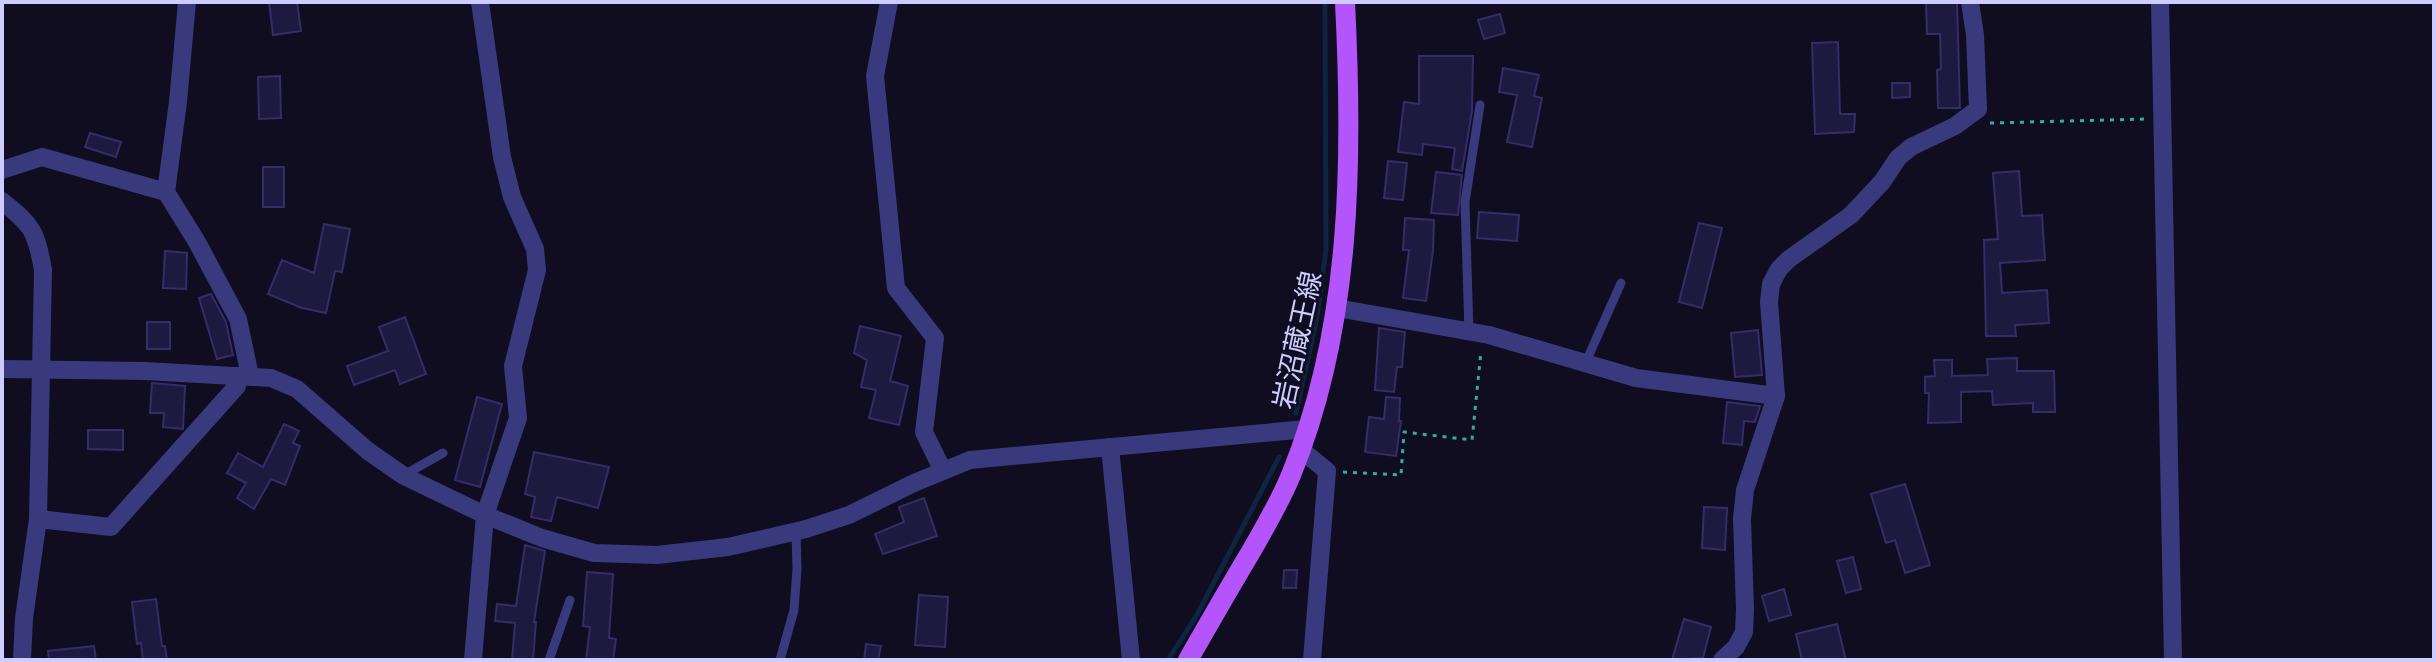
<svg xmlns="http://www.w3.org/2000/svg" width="2436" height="662" viewBox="0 0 2436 662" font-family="'Archivo Narrow','Noto Sans JP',sans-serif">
<rect width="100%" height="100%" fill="#0f0d1f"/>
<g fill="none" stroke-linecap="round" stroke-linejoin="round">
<g stroke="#0d2542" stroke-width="5">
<polyline points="1296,413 1317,317 1326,250 1325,2"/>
<polyline points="1168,660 1198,613 1279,457"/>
</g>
</g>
<g fill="#1e193f" stroke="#342c6b" stroke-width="2">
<polygon points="269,2 297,2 301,31 273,35"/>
<polygon points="1926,2 1957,2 1960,108 1938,108 1937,70 1941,69 1940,34 1927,34"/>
<polygon points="1500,14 1505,33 1484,39 1478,20"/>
<polygon points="1838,42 1840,114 1855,114 1854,132 1815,134 1812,43"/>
<polygon points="1419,56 1473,56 1472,111 1462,171 1452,169 1455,148 1423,144 1422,155 1398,152 1404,102 1419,104"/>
<polygon points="1503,68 1539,75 1534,96 1542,98 1532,147 1507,142 1517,95 1499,92"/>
<polygon points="280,76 281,118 259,119 258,77"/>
<polygon points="1892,83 1910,83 1910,97 1892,98"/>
<polygon points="90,133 121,142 116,157 85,147"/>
<polygon points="1388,161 1407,163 1403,200 1384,198"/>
<rect x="263" y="167" width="21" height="40"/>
<polygon points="2019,171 2022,216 2042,215 2045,260 2000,263 2002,293 2047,290 2049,323 2015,325 2016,336 1986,336 1984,240 1998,239 1993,173"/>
<polygon points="1436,172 1462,175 1458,215 1431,213"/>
<polygon points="1479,212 1519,215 1517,241 1477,238"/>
<polygon points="1405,218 1434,220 1433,251 1426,301 1403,298 1409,250 1403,250"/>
<polygon points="1699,223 1722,228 1702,308 1679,302"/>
<polygon points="324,224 350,229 342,272 335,271 326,313 302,308 268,294 282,260 314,273"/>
<polygon points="165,251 187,253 186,289 163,288"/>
<polygon points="211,294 226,322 233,355 217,359 199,298"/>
<polygon points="405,317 426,374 400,384 395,370 354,385 347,366 388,351 379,327"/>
<rect x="147" y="322" width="23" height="27"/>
<polygon points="860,326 901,336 890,381 908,386 899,425 869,418 876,390 861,387 867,360 854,353"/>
<polygon points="1379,328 1405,332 1402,367 1397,367 1394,392 1375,390"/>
<polygon points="1758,330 1762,375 1735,377 1731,333"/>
<polygon points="2017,358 2017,371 2054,371 2055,412 2033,412 2033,403 1993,405 1992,391 1961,392 1961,422 1928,423 1929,393 1925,393 1925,377 1935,376 1934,360 1952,360 1952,376 1988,375 1987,359"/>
<polygon points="152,383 185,386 183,429 163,427 164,413 150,413"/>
<polygon points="477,397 502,404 480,487 455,480"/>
<polygon points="1386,397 1400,398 1399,421 1401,421 1396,456 1365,452 1369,417 1384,419"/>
<polygon points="1727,402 1760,406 1755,422 1744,421 1742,445 1723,443"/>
<polygon points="284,424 299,431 293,443 300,446 285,485 271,479 254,509 237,498 246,483 227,473 238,453 263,467"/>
<polygon points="88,430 123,430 123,450 88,449"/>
<polygon points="534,452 609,467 598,508 557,497 551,521 531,517 535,497 525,494"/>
<polygon points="1905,484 1930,565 1905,573 1895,540 1886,543 1871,494"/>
<polygon points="924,498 937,536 883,554 875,534 904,522 899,507"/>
<polygon points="1704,507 1727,508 1725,550 1702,548"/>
<polygon points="525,545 545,551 534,622 536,622 533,660 512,660 515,623 495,621 497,604 516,606"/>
<polygon points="1853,557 1861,589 1846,593 1837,561"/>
<polygon points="1284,570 1297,570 1296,588 1283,588"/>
<polygon points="587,572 613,574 609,638 616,639 613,660 586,660 590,627 583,626"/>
<polygon points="1784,589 1791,615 1769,621 1762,596"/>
<polygon points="919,595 948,597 945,647 915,645"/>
<polygon points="156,599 162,646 165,646 167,660 143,660 141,643 137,644 132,602"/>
<polygon points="1684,619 1711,627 1703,658 1672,660"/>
<polygon points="1837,624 1846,660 1802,660 1796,634"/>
<polygon points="866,644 881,646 878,660 864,660"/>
<polygon points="94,646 96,660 49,660 48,651"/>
</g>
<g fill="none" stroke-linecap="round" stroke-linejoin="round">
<g stroke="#30ae9e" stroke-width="3" stroke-dasharray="4 6" stroke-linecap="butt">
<polyline points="1990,123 2146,119"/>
<polyline points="1343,472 1401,475 1404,432 1472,440 1481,351"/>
</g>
<g stroke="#383a7d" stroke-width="9">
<polyline points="1469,332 1465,202 1480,105"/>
<polyline points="1585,364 1621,283"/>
<polyline points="404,475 443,453"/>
<polyline points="549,660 570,600"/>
<polyline points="780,660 794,610 797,569 796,531"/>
</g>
<g stroke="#383a7d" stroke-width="18">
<polyline points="889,2 875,76 896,288 935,338 924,432 943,471"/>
<polyline points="2160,2 2173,660"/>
<polyline points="2,170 42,157 166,192 197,242 238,319 250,376"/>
<polyline points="166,192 178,102 187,2"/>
<path d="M2,201C33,226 36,231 43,270L38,519L24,618L22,660"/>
<polyline points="1337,308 1489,335 1636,378 1776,396"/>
<polyline points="2,369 145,371 271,378 297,389 368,451 404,476 485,515 542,538 594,553 657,555 728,547 806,529 849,515 914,483 970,460 1307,429"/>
<polyline points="1110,447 1131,660"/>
<polyline points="1300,449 1327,471 1312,660"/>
<polyline points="38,519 111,527 237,386 238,376"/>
<polyline points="473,660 485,515 518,418 513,366 537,270 535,249 512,197 502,157 480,2"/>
<polyline points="1722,660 1736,647 1744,632 1745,610 1742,519 1745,490 1776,396 1769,302 1771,284 1779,269 1789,259 1851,215 1882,182 1898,158 1911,147 1955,126 1978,109 1975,35 1970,2"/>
</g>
<path stroke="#b355fb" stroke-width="20" d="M1188,660C1208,625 1228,590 1249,555C1264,529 1280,502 1291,475C1352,326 1353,160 1345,2"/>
</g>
<g text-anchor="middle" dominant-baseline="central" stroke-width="6" stroke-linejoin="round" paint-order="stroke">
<g font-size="28" fill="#cecbfe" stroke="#0f0d1f">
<text transform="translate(1297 340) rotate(-78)">岩沼蔵王線</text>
</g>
</g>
<rect width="2436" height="662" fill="none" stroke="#cecbfe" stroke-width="8"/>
</svg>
